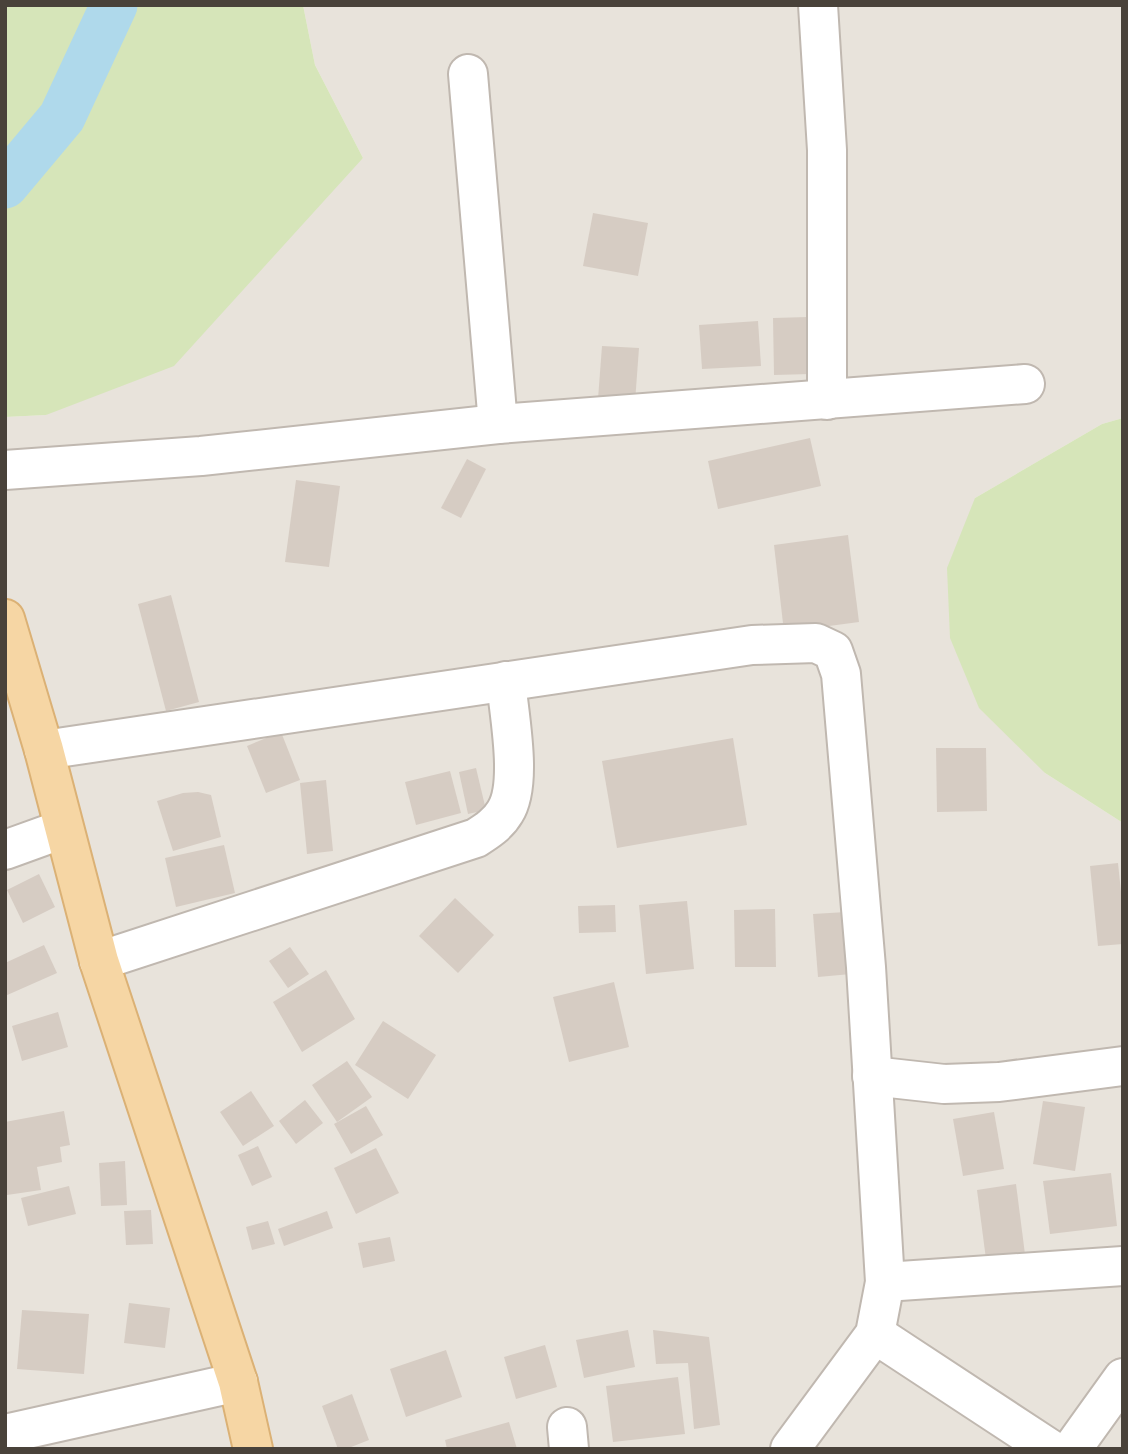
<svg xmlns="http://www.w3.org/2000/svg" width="1128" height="1454" viewBox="0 0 1128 1454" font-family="'Roboto Condensed',sans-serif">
<rect width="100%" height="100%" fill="#f5f1ed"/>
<polygon fill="#e8e3db" points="303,5 1123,5 1123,418 1102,424 975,498 1045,773 1123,823 1123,1449 5,1449 5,417 46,415 363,158 315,65"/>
<g fill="#d6e5b9">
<polygon points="5,5 303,5 315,65 363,158 174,366 46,415 5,417"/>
<polygon points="1123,418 1123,823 1045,773 979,708 950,638 947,568 975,498 1102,424"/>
</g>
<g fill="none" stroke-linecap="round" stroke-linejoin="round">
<polyline stroke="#afd9eb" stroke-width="47" points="5,185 62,117 114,5"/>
</g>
<g fill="#d6ccc3">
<polygon points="593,213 648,223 638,276 583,266"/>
<polygon points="808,317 810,374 774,375 773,318"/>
<polygon points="758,321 761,366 702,369 699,325"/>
<polygon points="602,346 639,348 635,402 598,399"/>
<polygon points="810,438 821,486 718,509 708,461"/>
<polygon points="467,459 486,469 461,518 441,508"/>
<polygon points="296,480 340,486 329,567 285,562"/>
<polygon points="848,535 859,622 784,632 774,545"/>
<polygon points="171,595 199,702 166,711 138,604"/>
<polygon points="281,732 300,780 266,793 247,746"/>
<polygon points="733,738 747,825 617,848 602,761"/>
<polygon points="936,748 986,748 987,811 937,812"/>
<polygon points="476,768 486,810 468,814 459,772"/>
<polygon points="450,771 461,813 416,825 405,782"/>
<polygon points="326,780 333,851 307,854 300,783"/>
<polygon points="198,792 211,795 221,837 173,851 157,801 183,793"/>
<polygon points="224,845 235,893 176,907 165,858"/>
<polygon points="1118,863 1123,911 1123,944 1098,946 1090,866"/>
<polygon points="39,874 55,907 23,923 7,890"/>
<polygon points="455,898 494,935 458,973 419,936"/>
<polygon points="687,901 694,969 646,974 639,905"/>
<polygon points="615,905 616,932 579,933 578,906"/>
<polygon points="775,909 776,967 735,967 734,910"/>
<polygon points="846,912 851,974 818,977 813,914"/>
<polygon points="44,945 57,973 5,996 5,963"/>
<polygon points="290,947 309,974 288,988 269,961"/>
<polygon points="326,970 355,1019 302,1052 273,1002"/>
<polygon points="614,982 629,1047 569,1062 553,997"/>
<polygon points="58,1012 68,1047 22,1061 12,1026"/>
<polygon points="383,1021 436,1055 408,1099 355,1065"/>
<polygon points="347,1061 372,1097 337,1122 312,1085"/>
<polygon points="251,1091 274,1126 243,1146 220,1112"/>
<polygon points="305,1100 323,1123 296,1144 279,1121"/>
<polygon points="1043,1101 1085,1107 1075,1171 1033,1164"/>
<polygon points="366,1106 383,1135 351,1154 334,1124"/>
<polygon points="64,1111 70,1145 60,1147 62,1162 37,1167 41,1190 7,1195 5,1122"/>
<polygon points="994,1112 1004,1169 963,1176 953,1119"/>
<polygon points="258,1146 272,1177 252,1186 238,1155"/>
<polygon points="376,1148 399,1193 356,1214 334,1168"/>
<polygon points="125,1161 127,1205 101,1206 99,1163"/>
<polygon points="1111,1173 1117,1226 1050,1234 1043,1181"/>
<polygon points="1016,1184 1026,1262 987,1267 977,1190"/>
<polygon points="69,1186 76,1214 28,1226 21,1198"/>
<polygon points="151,1210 153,1244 126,1245 124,1211"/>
<polygon points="327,1211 333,1228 284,1246 278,1229"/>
<polygon points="268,1221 275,1244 252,1250 246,1227"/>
<polygon points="390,1237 395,1261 363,1268 358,1243"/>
<polygon points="129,1303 170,1308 165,1348 124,1343"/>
<polygon points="22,1310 89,1314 84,1374 17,1369"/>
<polygon points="628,1330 635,1367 584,1378 576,1340"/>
<polygon points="653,1330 709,1337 720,1425 694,1429 688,1363 656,1364"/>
<polygon points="545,1345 557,1387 516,1399 504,1357"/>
<polygon points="446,1350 462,1397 406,1417 390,1369"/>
<polygon points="678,1377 685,1434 613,1442 606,1386"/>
<polygon points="352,1394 369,1440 346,1449 338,1449 322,1406"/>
<polygon points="509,1422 517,1449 447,1449 445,1440"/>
</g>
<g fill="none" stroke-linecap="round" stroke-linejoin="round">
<defs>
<g id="minor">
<polyline points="818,5 827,150 827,400"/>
<polyline points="468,74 498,424"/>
<polyline points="5,470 201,456 498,424 1025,384"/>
<polyline points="44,750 752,645 816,643 833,651 841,674 866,967 885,1282 875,1334 790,1449"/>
<polyline points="5,850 63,829"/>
<path d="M99,961L476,838C487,831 498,824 505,812C523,784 509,715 506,681"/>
<polyline points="872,1076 944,1084 999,1082 1123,1066"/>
<polyline points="885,1282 1123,1266"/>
<polyline points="875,1334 1050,1449"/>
<polyline points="567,1427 569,1449"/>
<polyline points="5,1434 238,1382"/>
<polyline points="1072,1449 1123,1378"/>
</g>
<polyline id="major" points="5,619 44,750 99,961 238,1382 253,1449"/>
</defs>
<use href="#minor" stroke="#c0b8b0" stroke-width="42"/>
<use href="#major" stroke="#dbb175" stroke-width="42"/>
<use href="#minor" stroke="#fff" stroke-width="38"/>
<use href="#major" stroke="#f6d6a4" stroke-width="38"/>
</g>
<rect width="1128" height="1454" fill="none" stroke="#49423a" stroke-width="14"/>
</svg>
